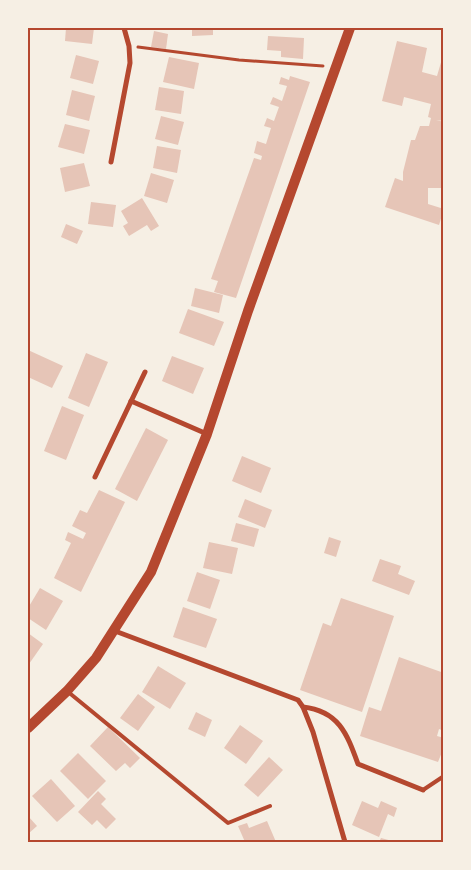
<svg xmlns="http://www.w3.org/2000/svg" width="471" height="870" viewBox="0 0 471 870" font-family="Montserrat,sans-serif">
<rect width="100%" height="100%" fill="#f6efe4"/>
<g fill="#e6c5b7">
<polygon points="66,28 94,28 92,44 65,41"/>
<polygon points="192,28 213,28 213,35 192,36"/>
<polygon points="284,28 305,28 305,30 284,29"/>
<polygon points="154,31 168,34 166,49 151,47"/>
<polygon points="268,36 304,38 303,59 281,57 281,51 267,50"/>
<polygon points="397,41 427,48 422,72 437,76 444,52 444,121 436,120 444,122 444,188 428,188 428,204 444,209 439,225 385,207 395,178 403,181 403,172 411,140 415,140 420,126 429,126 431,118 428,117 431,104 404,97 402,106 382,101"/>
<polygon points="76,55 99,61 93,84 70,78"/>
<polygon points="169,57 199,63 194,89 163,82"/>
<polygon points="290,76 310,82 236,298 214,292 218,281 211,279 254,158 261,160 262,156 254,153 257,141 266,144 271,128 264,126 267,118 274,121 279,107 270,104 273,97 282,101 287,86 279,84 281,77 289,80"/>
<polygon points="159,87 184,91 181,114 155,110"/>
<polygon points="72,90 95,96 89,121 66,115"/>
<polygon points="161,116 184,122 178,145 155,139"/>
<polygon points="65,124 90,130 84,154 58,147"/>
<polygon points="157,146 181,150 177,173 153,168"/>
<polygon points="84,163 90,186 65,192 60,168"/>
<polygon points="151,173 174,180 167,203 144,196"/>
<polygon points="142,198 159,226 151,231 147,225 129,236 123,226 128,223 121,211"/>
<polygon points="91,202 116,205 113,227 88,224"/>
<polygon points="66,224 83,231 77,244 61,237"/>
<polygon points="195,288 223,295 219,313 191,306"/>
<polygon points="188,309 224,322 214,346 179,333"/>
<polygon points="28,350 63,366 52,388 28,377"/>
<polygon points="86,353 108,362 89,407 68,398"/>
<polygon points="172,356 204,368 193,394 162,381"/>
<polygon points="62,406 84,415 66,460 44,451"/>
<polygon points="146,428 168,440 137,501 115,489"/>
<polygon points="242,456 271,468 261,493 232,481"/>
<polygon points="99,490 125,502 81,592 54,578 71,543 65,540 68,532 83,539 86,533 72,526 80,510 87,513"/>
<polygon points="245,499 272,510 265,528 238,517"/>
<polygon points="236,523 259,529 254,547 231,541"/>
<polygon points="329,537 341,541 336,557 324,553"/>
<polygon points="209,542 238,548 232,574 203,568"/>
<polygon points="380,559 401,566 398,574 415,581 409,595 372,581"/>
<polygon points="197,572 220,580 210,609 187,601"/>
<polygon points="40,588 63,601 46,630 28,618 28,608"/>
<polygon points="341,598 394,616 362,712 300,690 323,623 331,626"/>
<polygon points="183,607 217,619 206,648 173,637"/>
<polygon points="28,633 43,644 29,664 28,663"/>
<polygon points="399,657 444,673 444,731 439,729 437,736 444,738 444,747 438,762 360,736 369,707 381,711"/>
<polygon points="158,666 186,683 170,709 142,692"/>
<polygon points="138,694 155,707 138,731 120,718"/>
<polygon points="196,712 212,720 205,737 188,729"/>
<polygon points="240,725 263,741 246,764 224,748"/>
<polygon points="108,727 140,758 130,768 125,763 116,771 90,746"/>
<polygon points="78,753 106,781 88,799 60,771"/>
<polygon points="269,757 283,770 258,797 244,785"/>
<polygon points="51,779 75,806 57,822 32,796"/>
<polygon points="98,791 106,799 101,804 116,819 106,829 97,820 92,825 78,812"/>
<polygon points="362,801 378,808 381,801 397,808 394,817 388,814 379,837 352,825"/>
<polygon points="28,816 37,826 28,834"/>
<polygon points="267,821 276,842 245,842 238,826 247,823 249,828"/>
<polygon points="381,838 396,842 379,842"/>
</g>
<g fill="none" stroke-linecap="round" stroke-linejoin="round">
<polyline stroke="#b5482f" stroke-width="3" points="138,47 239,60 323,66"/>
<g stroke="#b5482f" stroke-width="4">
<polyline points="67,691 228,823 270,806"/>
<polyline points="423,790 444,776"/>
</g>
<g stroke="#b5482f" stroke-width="5">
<polyline points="111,162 130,63 129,46 124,28"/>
<polyline points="131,401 207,434"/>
<polyline points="95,477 145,372"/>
<path d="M115,631L298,700L303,707C339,711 347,734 358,764L423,790"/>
<polyline points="303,707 313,732 345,842"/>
</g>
<polyline stroke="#b5482f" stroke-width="10" points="28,728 67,691 96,658 151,572 207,434 248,311 350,28"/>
</g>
<rect width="471" height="870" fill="none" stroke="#f6efe4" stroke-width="58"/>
<rect x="29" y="29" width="413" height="812" fill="none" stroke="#b5482f" stroke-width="2"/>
</svg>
